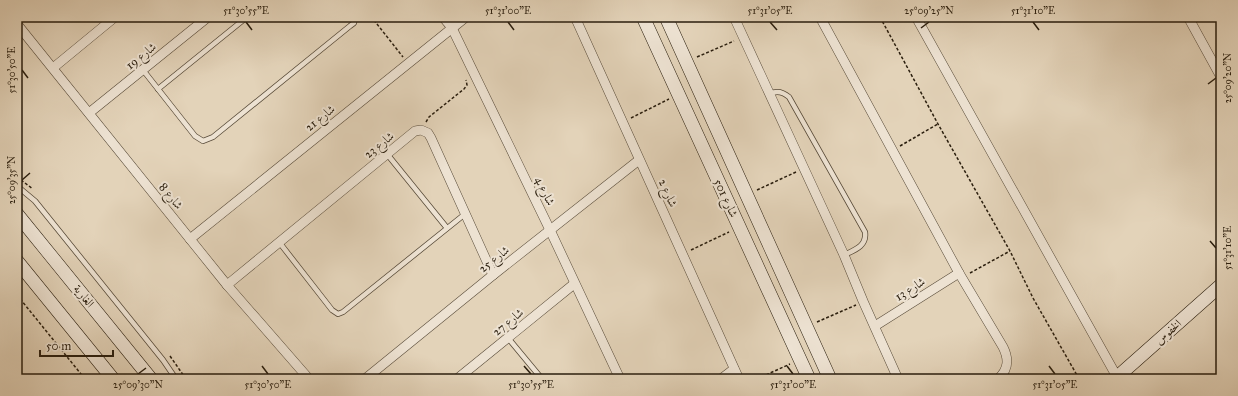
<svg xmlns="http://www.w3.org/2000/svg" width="1238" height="396" viewBox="0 0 1238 396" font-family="'IM FELL Great Primer',Amiri,serif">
<rect width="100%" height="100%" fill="#e3d3b9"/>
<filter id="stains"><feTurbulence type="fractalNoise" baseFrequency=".005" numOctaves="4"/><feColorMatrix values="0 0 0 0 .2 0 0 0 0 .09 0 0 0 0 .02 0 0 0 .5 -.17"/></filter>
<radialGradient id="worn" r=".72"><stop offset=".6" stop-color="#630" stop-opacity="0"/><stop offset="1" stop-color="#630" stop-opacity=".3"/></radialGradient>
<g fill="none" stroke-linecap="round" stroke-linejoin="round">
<defs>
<g id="lane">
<polyline points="143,70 195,136 203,141 213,137 350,26 354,23 355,17"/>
<polyline points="158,89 247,17"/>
<path d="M770,94C777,90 783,92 789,97L865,232C867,246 855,250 844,255"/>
<polyline points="387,154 447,228"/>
<polyline points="17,186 35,201 163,360 176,379"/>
<polyline points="279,242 332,310 338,314 343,312 465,214"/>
<polyline points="508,338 542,379"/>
</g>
<g id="street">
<polyline points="443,17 452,28 550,230 620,379"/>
<polyline points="575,17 739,379"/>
<polyline points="734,17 844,255 863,301 898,379"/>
<path d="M820,17L959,273L1003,347C1009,359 1009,369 998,379"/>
<polyline points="916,17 1117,377"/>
<polyline points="1188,17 1221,77"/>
<polyline points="17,24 227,285 309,379"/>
<polyline points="53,68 115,17"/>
<polyline points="89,113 208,17"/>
<polyline points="190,239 466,17"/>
<polyline points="227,285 415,131 421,130 428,133 431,138 493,275"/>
<polyline points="875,326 959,273"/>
<polyline points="365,379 493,275 639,160"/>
<polyline points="457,379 574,284"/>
<polyline points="721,379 734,369"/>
</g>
<g id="secondary">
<polyline points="643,17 809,379"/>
<polyline points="666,17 830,379"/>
<polyline points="17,214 151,379"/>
<polyline points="17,261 113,379"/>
<polyline points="1115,379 1221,285"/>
</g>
</defs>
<use href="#lane" stroke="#584b39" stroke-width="6"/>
<use href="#street" stroke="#584b39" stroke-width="10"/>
<use href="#secondary" stroke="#2a1e0e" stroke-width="14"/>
<g stroke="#2a1e0e" stroke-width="1.5" stroke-dasharray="3 2" stroke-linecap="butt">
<polyline points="370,17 373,19 403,57"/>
<polyline points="880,17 938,124 1010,251 1033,298 1078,377 1078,379"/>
<polyline points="697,57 734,41"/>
<polyline points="631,118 669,99"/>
<polyline points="426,122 429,117 464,89 467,85 466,80"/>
<polyline points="900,146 938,124"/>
<polyline points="17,177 33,189"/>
<polyline points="757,190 796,172"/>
<polyline points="691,250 729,232"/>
<polyline points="970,273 1010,251"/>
<polyline points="17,295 85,379"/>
<polyline points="817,322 856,305"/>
<polyline points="170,356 186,379"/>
<polyline points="757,379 790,364"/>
</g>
<use href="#lane" stroke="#ede2d2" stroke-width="4.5"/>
<use href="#street" stroke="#ede2d2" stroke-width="9"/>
<use href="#secondary" stroke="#ede2d2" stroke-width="13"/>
</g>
<path fill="none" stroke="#2a1e0e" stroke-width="1.5" d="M246,22L252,30M508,22L514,30M770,22L777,30M1033,22L1039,30M921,28L929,22M22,70L28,78M1208,84L1216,78M22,180L30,173M1210,241L1216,248M262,366L268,374M524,366L531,374M787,366L793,374M1049,366L1055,374M138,374L146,368"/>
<g text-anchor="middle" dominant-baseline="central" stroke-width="4" stroke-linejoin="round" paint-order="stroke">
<g font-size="12" fill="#2a1e0e" stroke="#ede2d2">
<text transform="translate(141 56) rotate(-39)">شارع 19</text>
<text transform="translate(320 118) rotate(-39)">شارع 21</text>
<text transform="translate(379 145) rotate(-39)">شارع 23</text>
<text transform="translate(545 191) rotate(64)">شارع 4</text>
<text transform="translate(668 193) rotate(66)">شارع 2</text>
<text transform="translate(171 196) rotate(51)">شارع 8</text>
<text transform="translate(726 198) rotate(65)">شارع 501</text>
<text transform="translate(494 259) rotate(-38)">شارع 25</text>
<text transform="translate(910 289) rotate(-32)">شارع 13</text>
<text transform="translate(84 296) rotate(51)">الغارية</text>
<text transform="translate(508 322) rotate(-39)">شارع 27</text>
<text transform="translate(1168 332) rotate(-42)">الخفوس</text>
</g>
</g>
<rect width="1238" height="396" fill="none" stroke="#e3d3b9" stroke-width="44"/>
<path d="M40 350v6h73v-6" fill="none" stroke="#2a1e0e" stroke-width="2"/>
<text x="46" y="350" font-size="12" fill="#2a1e0e" stroke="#ede2d2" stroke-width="3" paint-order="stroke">50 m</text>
<rect x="22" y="22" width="1194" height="352" fill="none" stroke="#2a1e0e" stroke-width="1.5"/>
<g font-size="10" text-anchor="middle" fill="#2a1e0e">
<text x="246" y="14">51°30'55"E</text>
<text x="508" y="14">51°31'00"E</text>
<text x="770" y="14">51°31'05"E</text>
<text x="929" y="14">25°09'25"N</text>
<text x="1033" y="14">51°31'10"E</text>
<text transform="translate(11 70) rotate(-90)" y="4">51°30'50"E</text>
<text transform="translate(1227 78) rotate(-90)" y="4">25°09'20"N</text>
<text transform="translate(11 180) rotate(-90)" y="4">25°09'35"N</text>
<text transform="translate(1227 248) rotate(-90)" y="4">51°31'10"E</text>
<text x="138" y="388">25°09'30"N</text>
<text x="268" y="388">51°30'50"E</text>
<text x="531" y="388">51°30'55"E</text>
<text x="793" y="388">51°31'00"E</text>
<text x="1055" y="388">51°31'05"E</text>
</g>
<rect width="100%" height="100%" filter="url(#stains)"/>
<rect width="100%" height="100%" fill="url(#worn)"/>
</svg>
